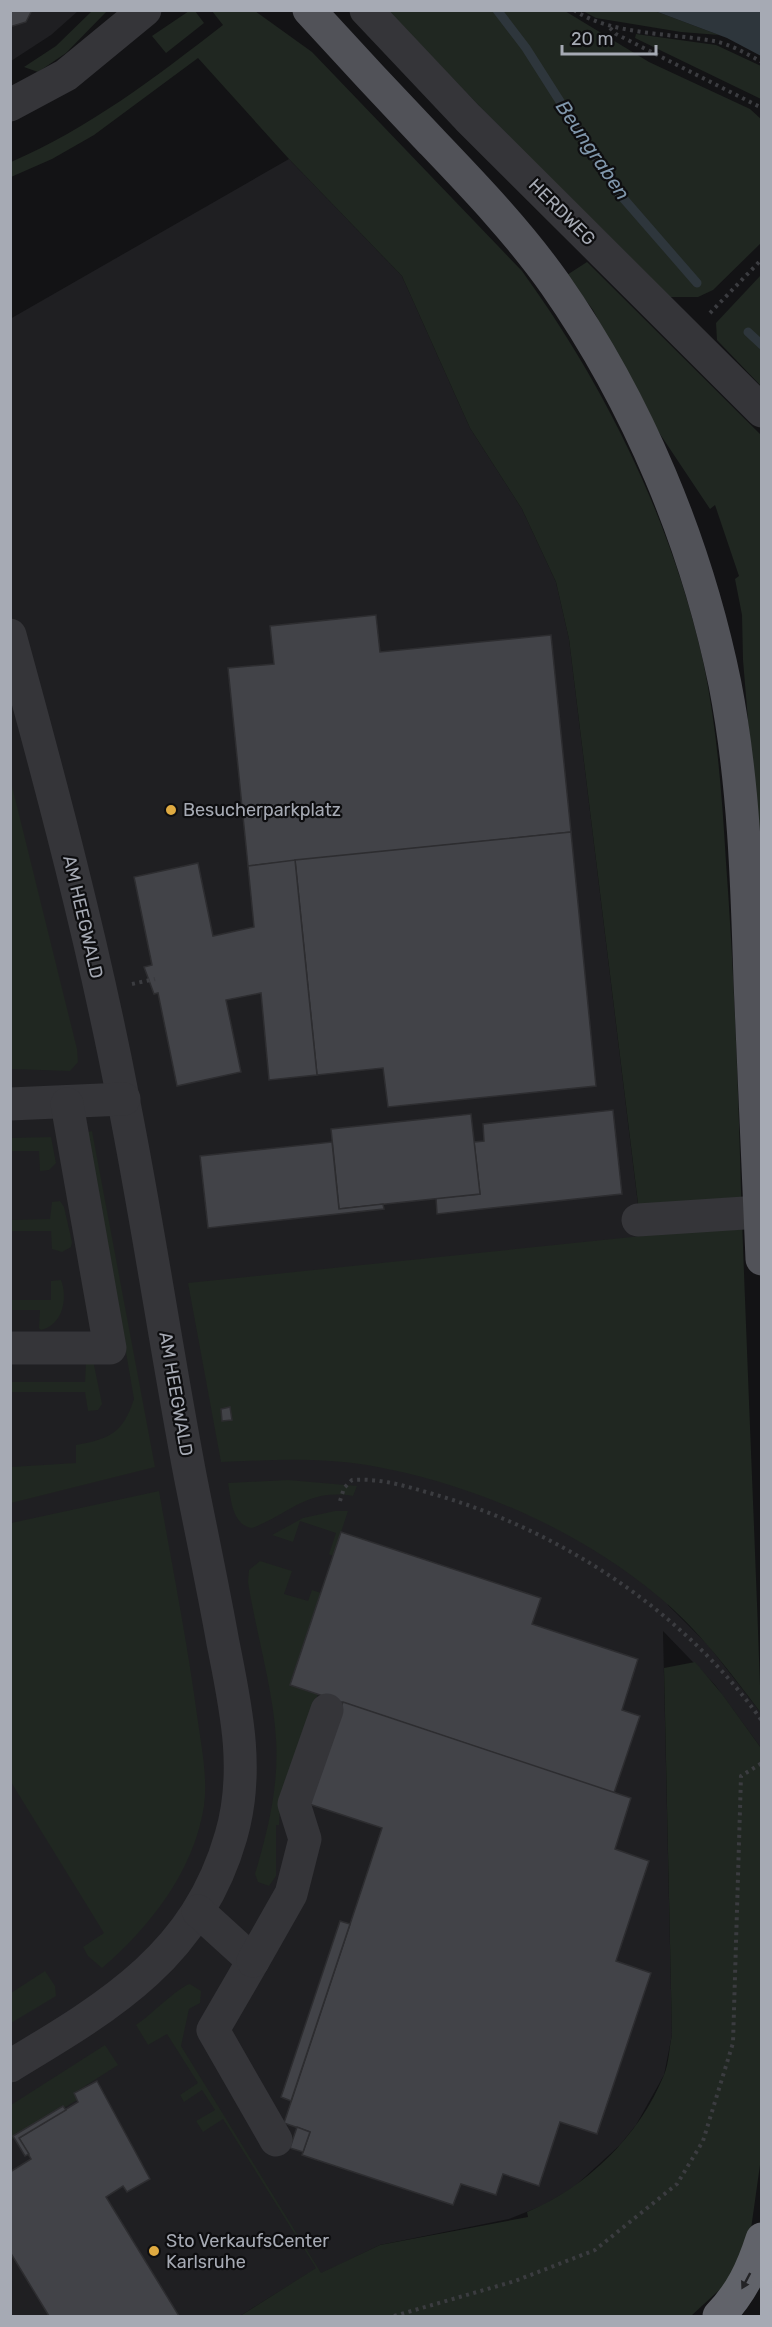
<svg xmlns="http://www.w3.org/2000/svg" width="772" height="2327" viewBox="0 0 772 2327" font-family="Rubik,sans-serif">
<rect width="100%" height="100%" fill="#131315"/>
<g fill="#1f1f22">
<polygon points="11,11 78,11 51,35 11,61"/>
<polygon points="289,159 402,276 470,428 522,509 556,582 569,639 642,1237 668,1605 708,1645 761,1713 761,1748 715,1685 663,1631 672,2035 664,2075 636,2125 620,2145 574,2187 544,2205 509,2219 380,2245 321,2274 317,2268 240,2316 11,2316 10,319"/>
</g>
<g fill="#202721">
<polygon points="92,11 107,11 66,53 38,72 24,67 56,46"/>
<polygon points="189,11 195,11 204,23 166,53 152,36"/>
<path d="M212,11H255L312,52L522,271C606,387 671,520 703,661C717,727 722,795 726,862C734,971 738,1081 741,1190C747,1364 755,1539 761,1713C730,1672 699,1630 659,1597C578,1529 471,1483 367,1465C319,1457 270,1460 221,1462L188,1283L642,1236L569,639L556,582L522,509L470,428L402,276L289,159L198,58L94,135L52,159L11,177V162C88,129 156,77 223,25Z"/>
<polygon points="388,11 565,11 649,62 750,109 761,119 761,243 713,290 698,297 669,297 533,162"/>
<polygon points="583,11 655,11 719,35 681,32 596,18"/>
<polygon points="636,34 716,45 761,66 761,99 635,38"/>
<polygon points="587,262 761,435 761,876 743,660 742,615 735,579 739,576 715,505 710,509 656,428 593,310 567,275"/>
<polygon points="761,275 761,386 717,340 716,323"/>
<polygon points="10,778 77,1049 78,1062 70,1071 11,1069"/>
<path d="M92,1131L155,1467L11,1503V1467L76,1463V1445C110,1439 123,1433 134,1399L88,1132Z"/>
<polygon points="51,1137 56,1163 49,1170 40,1171 39,1151 11,1151 11,1138"/>
<polygon points="60,1201 64,1207 72,1242 71,1247 62,1252 52,1249 51,1231 11,1231 11,1220 50,1219 52,1202"/>
<path d="M61,1280C68,1298 63,1325 41,1330L39,1328L40,1310H11V1300H51V1281Z"/>
<polygon points="93,1360 102,1404 98,1410 88,1411 85,1392 11,1392 11,1382 85,1382 86,1363"/>
<path d="M288,1480L357,1486L353,1496C307,1488 290,1514 252,1528C232,1525 231,1499 228,1483Z"/>
<path d="M159,1491C172,1565 187,1640 197,1715C201,1744 208,1777 204,1806C194,1871 150,1927 102,1968L88,1956L83,1947L104,1933L11,1782V1523Z"/>
<polygon points="335,1511 348,1511 333,1556 329,1554 336,1533 300,1521 293,1542 272,1535 303,1518"/>
<path d="M260,1561L292,1571L284,1594L308,1601L312,1590L321,1593L290,1684L318,1694L280,1806L279,1825H276V1876L269,1886L258,1882L255,1874C268,1830 279,1786 276,1739C273,1688 256,1633 248,1582L249,1570Z"/>
<path d="M695,1662L722,1694L761,1748V2158L751,2229L729,2281L691,2316H240L316,2268L223,2119L203,2132L196,2121L215,2110L202,2090L184,2102L180,2095L198,2083L167,2034L148,2045L136,2025C150,2016 178,1987 190,1984L201,1991L200,2003L189,2009L181,2046L321,2273L380,2245L528,2217L527,2212C587,2187 639,2136 664,2075C669,2063 669,2048 672,2035L664,1668Z"/>
<polygon points="45,1971 55,1986 56,1996 11,2023 11,1993"/>
<polygon points="105,2045 118,2065 74,2093 77,2100 11,2140 11,2105"/>
</g>
<polygon fill="#2e363c" points="655,11 761,11 761,56 727,38"/>
<g fill="none" stroke-linecap="round" stroke-linejoin="round">
<g stroke="#2e363c" stroke-width="9">
<polyline points="497,10 526,48 617,191 697,283"/>
<polyline points="748,332 762,345"/>
</g>
</g>
<g fill="#424348" stroke="#2d2d30" stroke-width="1.5">
<polygon points="10,10 32,10 26,22 13,26 10,26"/>
<polygon points="376,615 380,652 551,635 571,832 248,866 228,668 274,664 270,626"/>
<polygon points="571,832 596,1086 388,1107 383,1068 317,1075 295,860"/>
<polygon points="295,860 317,1075 269,1080 261,993 226,1000 241,1072 177,1086 158,993 154,994 144,967 152,965 134,877 198,863 213,936 254,927 248,866"/>
<polygon points="613,1110 622,1194 437,1214 436,1198 480,1194 474,1142 484,1141 483,1124"/>
<polygon points="471,1114 480,1194 339,1209 331,1129"/>
<polygon points="332,1142 339,1209 383,1204 384,1209 208,1228 200,1156"/>
<polygon points="230,1407 232,1420 222,1421 221,1409"/>
<polygon points="341,1532 541,1598 532,1624 638,1659 622,1710 640,1716 614,1793 290,1685"/>
<polygon points="343,1702 631,1798 615,1849 649,1861 616,1961 651,1973 597,2134 560,2122 539,2186 503,2174 496,2195 461,2184 453,2205 302,2155 310,2132 284,2123 382,1828 309,1804"/>
<polygon points="340,1921 350,1924 291,2101 281,2097"/>
<polygon points="97,2081 150,2179 127,2192 123,2186 106,2197 179,2316 49,2316 10,2252 10,2172 31,2159 19,2138 78,2102 74,2093"/>
<polygon points="63,2106 66,2110 19,2138 29,2154 25,2156 13,2136"/>
<polygon points="297,2127 310,2132 303,2152 290,2148"/>
</g>
<g fill="none" stroke-linecap="round" stroke-linejoin="round">
<g stroke="#3b3c40" stroke-width="4" stroke-dasharray="3 4.5" stroke-linecap="butt">
<path d="M574,10C611,35 670,33 714,41C730,44 747,54 762,62"/>
<polyline points="610,28 616,34 762,108"/>
<polyline points="710,313 762,259"/>
<polyline points="132,984 155,979"/>
<path d="M340,1501L344,1488L352,1480C381,1478 405,1486 433,1494C560,1530 685,1612 762,1721"/>
<polyline points="394,2316 515,2281 595,2250 677,2184 703,2141 733,2043 741,1776 762,1763"/>
</g>
<g stroke="#353539" stroke-width="33">
<polyline points="366,10 468,118 762,411"/>
<polyline points="10,105 66,75 145,10"/>
<path d="M10,635C52,788 93,942 123,1098C148,1223 166,1349 190,1475C201,1531 213,1587 223,1643C236,1708 250,1771 231,1836C197,1955 110,2006 10,2066"/>
<polyline points="10,1104 124,1099"/>
<polyline points="638,1220 760,1212"/>
<polyline points="10,1348 110,1348 67,1104"/>
<polyline points="198,1911 253,1961 213,2030 276,2140"/>
<polyline points="253,1961 291,1894 305,1839 294,1804 327,1710"/>
</g>
<path stroke="#515258" stroke-width="33" d="M309,10C350,55 391,99 432,142C475,187 519,233 555,284C638,403 696,542 725,684C744,782 747,882 750,981C754,1074 758,1166 762,1259"/>
<path stroke="#61636a" stroke-width="33" d="M719,2316C741,2293 752,2270 762,2239"/>
</g>
<defs><path id="oneway-solid" d="M-6-.8H1V-3.2L6.5 0L1 3.2V.8H-6Z" transform="scale(1.5)"/></defs>
<use fill="#232326" href="#oneway-solid" transform="translate(746 2281) rotate(118)"/>
<g fill="#dfaa41" stroke="#0e0e10" stroke-width="2">
<circle cx="171" cy="810" r="6"/>
<circle cx="154" cy="2251" r="6"/>
</g>
<g text-anchor="middle" dominant-baseline="central" stroke-width="4.5" stroke-linejoin="round" paint-order="stroke">
<g font-size="18" fill="#a6aab4" stroke="#0e0e10">
<text transform="translate(562 212) rotate(45)">HERDWEG</text>
<text transform="translate(83 917) rotate(77)">AM HEEGWALD</text>
<text transform="translate(176 1394) rotate(80)">AM HEEGWALD</text>
</g>
<g font-size="18" fill="#a6aab4" stroke="#0e0e10" text-anchor="start">
<text x="183" y="810">Besucherparkplatz</text>
<text x="166" y="2241">Sto VerkaufsCenter<tspan x="166" dy="21">Karlsruhe</tspan></text>
</g>
<g font-size="20" font-style="italic" fill="#8097ac" stroke="#0e0e10">
<text transform="translate(593 150) rotate(56)">Beungraben</text>
</g>
</g>
<rect width="772" height="2327" fill="none" stroke="#a6aab4" stroke-width="24"/>
<path d="M562 45v9h94v-9" fill="none" stroke="#a6aab4" stroke-width="3"/>
<text x="571" y="45" font-size="18" fill="#a6aab4" stroke="#0e0e10" stroke-width="4.5" paint-order="stroke">20 m</text>
</svg>
